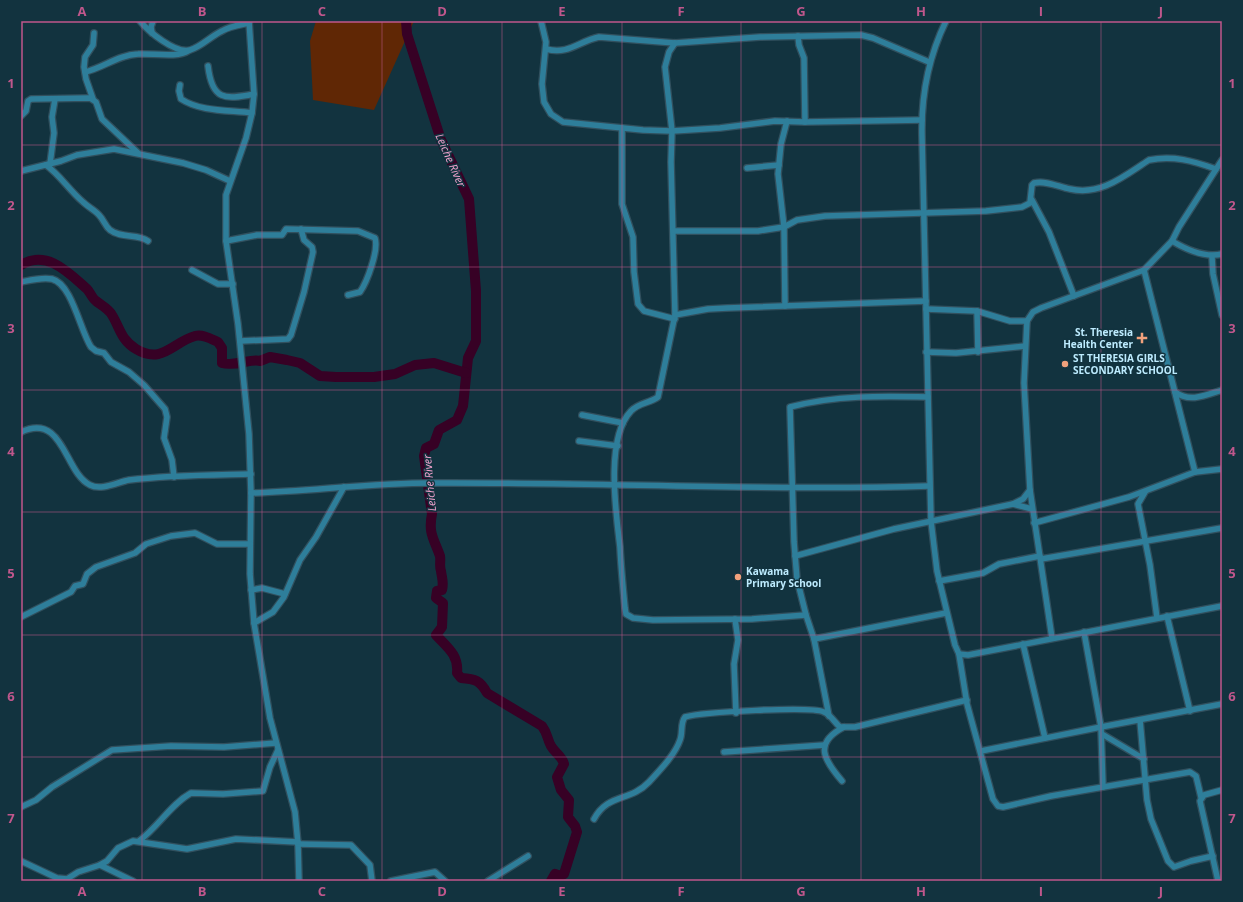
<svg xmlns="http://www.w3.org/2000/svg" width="1243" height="902" viewBox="0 0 1243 902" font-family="'Open Sans',sans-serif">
<rect width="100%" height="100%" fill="#12333f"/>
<polygon fill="#602705" points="316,21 414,21 374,110 313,100 310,41"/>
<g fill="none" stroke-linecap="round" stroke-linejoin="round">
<g stroke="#370125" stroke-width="10">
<path d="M406,21L407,34L441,140L469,199L476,291V341L468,358L463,406L457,420L439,430L434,444L426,448L424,456L432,514C428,533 434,539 440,556C441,561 439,566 441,571C442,579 444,582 442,590L437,591L436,598L443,603L442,627L436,635C447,647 459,655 457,673L461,678C475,679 480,680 487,693L542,726C548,734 547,739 551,746C555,753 562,756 564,764L557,777L561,790L569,800L568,817L575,826L577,832L564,874L560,876L555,874L551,881"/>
<path d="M21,265C47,249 69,273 87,289C90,292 92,298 96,301C101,305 109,309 112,315C120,328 121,340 136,349C162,365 173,342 195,336C203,334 211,339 218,342L222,348V363C236,367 251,358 260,361L270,357L287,360L300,363L320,376L336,377H374L395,374L415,365L434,363L466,373"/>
</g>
<defs>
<g id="minor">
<path d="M140,21C148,31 175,54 190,50C201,47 211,36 222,31C230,26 240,25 249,23"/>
<polyline points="249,21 254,94 252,113 246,138 226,195 226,241 238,324 249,434 251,493 250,574 254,623 270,718 295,812 298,844 299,881"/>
<polyline points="541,21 546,42 542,84 544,102 551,114 563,122 643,130 672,131 720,128 775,121 805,122 922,120"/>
<path d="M946,21C928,58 921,95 922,136L931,521L937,571L955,645L959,654L968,655L1222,606"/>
<polyline points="152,33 151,27 153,21"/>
<polyline points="798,36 799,45 804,58 805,122"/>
<path d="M675,43L669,52L665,67L672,131L671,162L675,315L658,397C650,403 638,403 631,411C605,438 616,513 620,547C621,568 623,588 625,608L626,614L633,618L653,620L752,619L806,615"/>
<path d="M546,49C569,55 579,41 599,37L675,43L760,37L861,35L873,38L929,62"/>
<path d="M208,66C212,100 224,100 254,94"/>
<path d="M85,72C103,68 118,55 138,54C151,53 178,58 188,51"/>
<path d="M180,85L179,91L181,99C201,112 229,110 252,113"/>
<polyline points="93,99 86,79 84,67 85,57 93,45 94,33"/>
<polyline points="21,116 26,111 28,101 31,99 90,98 96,102 102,119 138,153"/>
<polyline points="622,128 622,204 633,237 634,272 638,304 644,311 675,319"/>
<polyline points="50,164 54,133 52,117 55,99"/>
<path d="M46,165C60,175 69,190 83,202C88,207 95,210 99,215C104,220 105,226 110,230C122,239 137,233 148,241"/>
<polyline points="747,168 779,165"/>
<polyline points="21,171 61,161 77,155 114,149 183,163 206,170 230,181"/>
<polyline points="1032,200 1049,232 1074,296"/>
<path d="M674,231H758L784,227L797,220L825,216L986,211L1022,207L1030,203L1032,185L1034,183C1046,180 1059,187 1070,189C1101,196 1124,176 1149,160C1173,155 1193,161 1216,169"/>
<path d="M226,241L257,235H282L286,229L358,231L375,238C379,250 367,282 360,292L348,295"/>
<path d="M1172,241C1187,250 1205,258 1222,254"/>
<polyline points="1212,257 1213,274 1222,315"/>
<polyline points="192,270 218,284 233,284"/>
<polyline points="1144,270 1195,472"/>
<path d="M21,282C31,280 42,277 52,279C72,284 80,330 91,347L96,351L104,353L111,362L129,372L144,385L165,409L167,417L164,438L172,460L174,477"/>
<polyline points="785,306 784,227 778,174 781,144 787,121"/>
<polyline points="926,309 977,311 1010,321 1027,321"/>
<polyline points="977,311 978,352"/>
<polyline points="675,315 708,309 727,308 926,301"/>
<polyline points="240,341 288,339 291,335 304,292 313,252 312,247 304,240 301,229"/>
<polyline points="926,352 956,353 1025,346"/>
<path d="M1175,392C1190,403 1206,395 1222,390"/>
<polyline points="582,415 623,423"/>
<path d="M21,432C64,412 64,472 90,485C101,491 118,482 129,480C169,475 211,475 251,474"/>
<polyline points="579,441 618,446"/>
<polyline points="1145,492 1138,504 1150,565 1157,618"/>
<path d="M251,493C312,491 371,483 432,483C598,482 763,491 929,486"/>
<polyline points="1013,504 1032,509"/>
<polyline points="1034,523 1129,497 1195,472 1222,469"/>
<polyline points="795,556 894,529 1013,504 1023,499 1030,490"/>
<polyline points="1041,559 1222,528"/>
<polyline points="939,581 983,573 999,564 1040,556"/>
<polyline points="251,590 262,588 285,594"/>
<polyline points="1167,616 1190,711"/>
<polyline points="21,617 71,592 75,586 83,584 87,574 96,567 135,553 146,544 171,536 195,533 217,544 250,544"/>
<polyline points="735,619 738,640 734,664 736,713"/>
<polyline points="254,623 273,612 284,597 300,560 316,537 344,487"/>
<polyline points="1084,632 1101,727 1103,787"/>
<polyline points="1052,638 1030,490 1024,383 1027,321 1033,312 1041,308 1144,270 1172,241 1179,227 1222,160"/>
<polyline points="814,639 946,613"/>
<polyline points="1023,644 1045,738"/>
<polyline points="959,654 967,704 993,799 998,806 1003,807 1051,796 1190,772 1196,776 1201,797"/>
<path d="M829,716L814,639L806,615L797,579L794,542L790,407C836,395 882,396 928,397"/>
<polyline points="1140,720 1147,800 1151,819 1168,861 1174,867 1191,861 1213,856"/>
<polyline points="1102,734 1144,759"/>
<polyline points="981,751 1101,727 1222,704"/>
<polyline points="724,752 825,745"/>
<path d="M842,781C824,760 813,743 844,727"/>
<polyline points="21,807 36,800 52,787 112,750 171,746 224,747 276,743"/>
<path d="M594,819C608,793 630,802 649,782C659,771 675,755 680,740C683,733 680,723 685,717C702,712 811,706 824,712C831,715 834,722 840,727H855L967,700"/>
<path d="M139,841C158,827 171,804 191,793L223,794L263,791L270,767L278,750"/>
<polyline points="298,844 351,845 370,865 372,881"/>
<polyline points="21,861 57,878 67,879 78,872 100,865 107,861 118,848 133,841 187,849 236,839 298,842"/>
<polyline points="100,865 133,881"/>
<polyline points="391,881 435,872 445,881"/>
<polyline points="488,881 528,856"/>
<polyline points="1218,881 1200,801 1204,795 1222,790"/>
</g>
</defs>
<use href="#minor" stroke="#31505e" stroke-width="8"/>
<use href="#minor" stroke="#2e7e9a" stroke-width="5.5"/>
</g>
<path fill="none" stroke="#c0578c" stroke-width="1" stroke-opacity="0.55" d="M142,21V881M262,21V881M382,21V881M502,21V881M622,21V881M741,21V881M861,21V881M981,21V881M1101,21V881M21,145H1222M21,267H1222M21,390H1222M21,512H1222M21,635H1222M21,757H1222"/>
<g fill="#f1a17c" stroke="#12333f" stroke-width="1.5">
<path d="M1140 332h4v4h4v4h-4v4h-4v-4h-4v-4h4z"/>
<circle cx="1065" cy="364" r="4"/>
<circle cx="738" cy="577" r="4"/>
</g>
<g text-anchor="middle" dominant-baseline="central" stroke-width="3" stroke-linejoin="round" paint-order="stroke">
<g font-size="10" font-weight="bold" fill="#bdebfe" stroke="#12333f" text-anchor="start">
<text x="1133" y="332" text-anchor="end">St. Theresia<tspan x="1133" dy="12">Health Center</tspan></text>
<text x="1073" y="358">ST THERESIA GIRLS<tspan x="1073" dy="12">SECONDARY SCHOOL</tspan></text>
<text x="746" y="571">Kawama<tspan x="746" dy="12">Primary School</tspan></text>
</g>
<g font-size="11" font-style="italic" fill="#f5a4d0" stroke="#12333f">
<text transform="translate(451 160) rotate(66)">Leiche River</text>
<text transform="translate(429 483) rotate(-95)">Leiche River</text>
</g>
</g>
<rect width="1243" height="902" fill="none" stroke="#12333f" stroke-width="44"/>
<rect x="22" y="22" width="1199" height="858" fill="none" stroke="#c0578c" stroke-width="1.5"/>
<g font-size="13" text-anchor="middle" font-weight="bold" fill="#c0578c">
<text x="82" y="16">A</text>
<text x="202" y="16">B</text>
<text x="322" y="16">C</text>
<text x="442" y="16">D</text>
<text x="562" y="16">E</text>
<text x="681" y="16">F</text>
<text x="801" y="16">G</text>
<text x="921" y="16">H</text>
<text x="1041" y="16">I</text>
<text x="1161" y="16">J</text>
<text x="11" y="88">1</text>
<text x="1232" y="88">1</text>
<text x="11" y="210">2</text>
<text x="1232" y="210">2</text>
<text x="11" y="333">3</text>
<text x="1232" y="333">3</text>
<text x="11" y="456">4</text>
<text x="1232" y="456">4</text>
<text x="11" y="578">5</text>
<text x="1232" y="578">5</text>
<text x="11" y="701">6</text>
<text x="1232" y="701">6</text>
<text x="11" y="823">7</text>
<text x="1232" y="823">7</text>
<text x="82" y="896">A</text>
<text x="202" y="896">B</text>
<text x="322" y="896">C</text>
<text x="442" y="896">D</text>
<text x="562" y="896">E</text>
<text x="681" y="896">F</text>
<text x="801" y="896">G</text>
<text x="921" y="896">H</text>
<text x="1041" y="896">I</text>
<text x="1161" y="896">J</text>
</g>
</svg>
